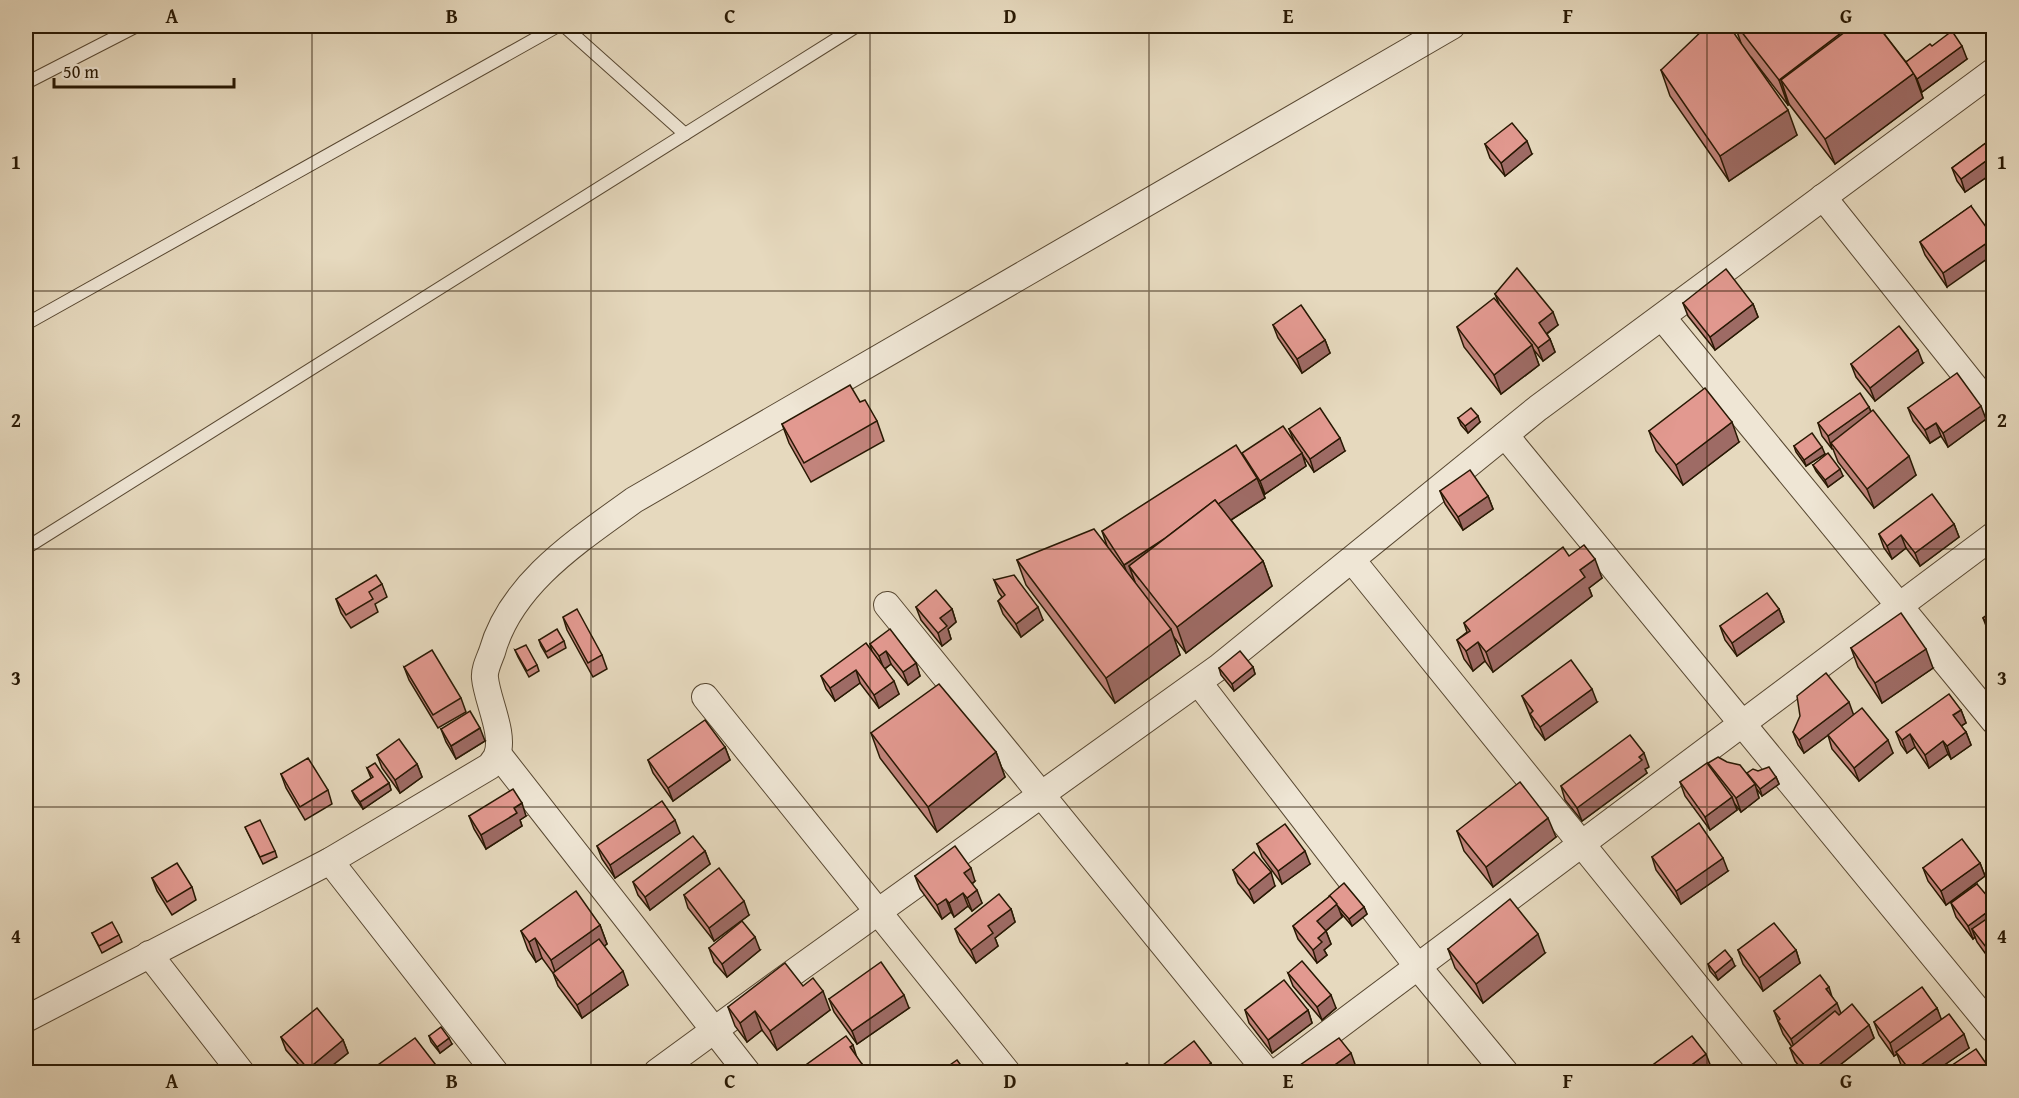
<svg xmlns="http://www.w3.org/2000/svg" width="2019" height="1098" viewBox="0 0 2019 1098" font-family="'Gentium Book Plus',serif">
<rect width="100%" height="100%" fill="#e6d9be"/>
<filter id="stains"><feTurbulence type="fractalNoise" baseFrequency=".00333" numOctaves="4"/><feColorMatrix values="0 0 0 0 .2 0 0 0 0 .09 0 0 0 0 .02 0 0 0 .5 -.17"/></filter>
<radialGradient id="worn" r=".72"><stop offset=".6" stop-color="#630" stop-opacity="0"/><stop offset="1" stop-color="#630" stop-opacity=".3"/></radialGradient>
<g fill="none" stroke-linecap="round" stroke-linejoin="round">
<defs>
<g id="service">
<polyline points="564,26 685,134"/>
<polyline points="26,83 137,26"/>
<polyline points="26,324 558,26"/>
<polyline points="26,548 857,26"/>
</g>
<g id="minor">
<polyline points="1823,197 1994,411"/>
<polyline points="1662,317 1994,721"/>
<polyline points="1505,435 1994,1030"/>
<polyline points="1352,560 1766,1072"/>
<polyline points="887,605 1267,1072"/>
<polyline points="1199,683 1418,967 1505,1072"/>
<polyline points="705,697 1007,1072"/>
<polyline points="498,754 747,1072"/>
<polyline points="330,861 495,1072"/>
<polyline points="149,954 241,1072"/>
<path d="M26,1019L330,861L490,766C492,763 496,758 497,755C505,734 487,700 485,678C484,670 489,660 492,652C511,583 579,540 634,500L1452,26"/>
<polyline points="657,1072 776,985 1219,667 1538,408 1994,71"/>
<polyline points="1277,1072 1994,535"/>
</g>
</defs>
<use href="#service" stroke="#584832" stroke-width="14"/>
<use href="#minor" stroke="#584832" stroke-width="28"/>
<use href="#service" stroke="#efe6d5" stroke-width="12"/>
<use href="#minor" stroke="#efe6d5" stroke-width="26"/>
</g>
<g fill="#c2847c" stroke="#281803" stroke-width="1.5">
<polygon points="1735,26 1878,26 1906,62 1932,46 1967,59 1922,92 1920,89 1923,98 1835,164 1789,104 1788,105 1751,57 1797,135 1729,181 1670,96 1661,70 1741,43"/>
<polygon points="1994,137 1994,172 1965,192 1957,181 1952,168"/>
<polygon points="1485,144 1532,154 1505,176 1490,158"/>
<polygon points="1971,206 1947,287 1925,255 1920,242"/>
<polygon points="1495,294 1558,325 1547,334 1550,339 1555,352 1543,361 1533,349 1539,365 1501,394 1464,347 1457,327 1499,304"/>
<polygon points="1683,303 1753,304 1758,317 1715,350 1688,316"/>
<polygon points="1273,325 1325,340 1330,353 1302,373 1278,338"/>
<polygon points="1923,363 1875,401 1856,377 1851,364"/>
<polygon points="860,402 877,421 884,441 811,482 789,443 782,424"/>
<polygon points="1869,407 1871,412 1916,475 1874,508 1838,462 1833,449 1832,449 1822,436 1818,423"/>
<polygon points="1908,408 1986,419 1948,447 1941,436 1930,443 1913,421"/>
<polygon points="1458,418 1480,422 1468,433 1461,425"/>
<polygon points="1289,429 1345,451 1314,472 1302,454 1306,466 1265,494 1261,487 1265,498 1231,520 1263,561 1272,586 1186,653 1173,636 1180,655 1115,703 1026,585 1017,560 1107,546 1102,531 1243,456 1294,441"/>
<polygon points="1649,431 1739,442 1683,485 1656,451"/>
<polygon points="1794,446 1825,454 1806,466 1796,452"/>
<polygon points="1813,465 1843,476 1828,487 1816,471"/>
<polygon points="1440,491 1488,496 1493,509 1463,530 1445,504"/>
<polygon points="1954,524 1959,537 1920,566 1906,548 1892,559 1884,548 1879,534"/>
<polygon points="1569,556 1602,578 1589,588 1592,596 1493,672 1485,661 1473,671 1464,659 1457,640 1467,632 1464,623"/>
<polygon points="994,580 1043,620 1021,637 1003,614 998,601 1002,597 999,593"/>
<polygon points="382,584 387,597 375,604 378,612 351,628 341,613 336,599"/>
<polygon points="916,607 952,609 956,622 948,629 951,639 942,646 921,620"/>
<polygon points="1779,609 1784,622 1737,656 1725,640 1720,626"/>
<polygon points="1994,610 1994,645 1991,639 1993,638 1988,631 1983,618"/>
<polygon points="563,617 602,655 607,669 593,677 567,630"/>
<polygon points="539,640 564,641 566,648 548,658 541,646"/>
<polygon points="870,644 916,663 920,676 908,685 891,664 885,669 899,694 879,708 860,683 835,701 826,689 821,676 872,652"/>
<polygon points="1851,648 1933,668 1882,703 1858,667"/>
<polygon points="515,650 537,665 539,671 529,677 518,657"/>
<polygon points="404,667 461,698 466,712 438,728 409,680"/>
<polygon points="1253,667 1255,674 1234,691 1221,675 1219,668"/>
<polygon points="1522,696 1597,702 1545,740 1535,727"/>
<polygon points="1961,710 1966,723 1961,726 1966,732 1971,745 1951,759 1948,754 1929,768 1915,747 1907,753 1901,745 1896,732"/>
<polygon points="1853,714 1893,753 1859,781 1832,749 1828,735 1804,753 1798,745 1793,732"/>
<polygon points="441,729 485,741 456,759 446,742"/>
<polygon points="871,733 996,752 1005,777 937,832 880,758"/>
<polygon points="725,747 730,760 673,801 653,773 648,760"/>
<polygon points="377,755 417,764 422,777 400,793 382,768"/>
<polygon points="1708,763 1749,777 1747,773 1776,777 1779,784 1762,796 1756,788 1759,798 1741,812 1734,803 1737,810 1710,830 1685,796 1680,782 1710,768"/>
<polygon points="1649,767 1645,769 1647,773 1582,821 1565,800 1561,786"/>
<polygon points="367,768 389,783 391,790 363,809 355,798 352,791 371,778"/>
<polygon points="281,774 328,790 332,804 305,820 286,788"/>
<polygon points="469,816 526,816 520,820 522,826 486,849 474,829"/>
<polygon points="245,827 275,851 277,857 263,864"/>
<polygon points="1457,831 1556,837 1493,887 1464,851"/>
<polygon points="680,833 615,878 602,859 597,846"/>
<polygon points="1257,844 1310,864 1282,884 1262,857"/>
<polygon points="705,851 710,864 650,910 638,895 633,882"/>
<polygon points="1652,857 1728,871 1681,904 1656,870"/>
<polygon points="1980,863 1985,876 1946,905 1928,881 1923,868"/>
<polygon points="1233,870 1275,886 1254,903 1238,883"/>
<polygon points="915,876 975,881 972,884 982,903 972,911 968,906 954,917 951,912 942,919 920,889"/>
<polygon points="152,878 192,887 196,900 172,915 157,891"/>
<polygon points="1977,884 1993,964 1977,942 1975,937 1973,939 1956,917 1951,903"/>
<polygon points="684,895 749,915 714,941 688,908"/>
<polygon points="1330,896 1364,907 1367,914 1352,926 1340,912 1342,917 1326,931 1331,944 1324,950 1327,955 1317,963 1298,939 1293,926"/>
<polygon points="1011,909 1015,922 995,938 998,946 976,963 960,942 955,929"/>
<polygon points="600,925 607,944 604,946 628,985 582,1018 558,986 553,973 542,958 536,962 528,950 521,931"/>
<polygon points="92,933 119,935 122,942 102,953"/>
<polygon points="709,948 760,950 727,977 714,962"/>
<polygon points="1448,949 1545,953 1483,1003 1455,968"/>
<polygon points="1738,950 1796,950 1800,963 1763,991 1743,964"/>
<polygon points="1708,964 1735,966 1718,980 1710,971"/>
<polygon points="1288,973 1336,1008 1322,1020 1293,986"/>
<polygon points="803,986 830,1010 777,1050 762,1030 747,1042 735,1026 728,1007"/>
<polygon points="1833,998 1841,1014 1869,1025 1874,1038 1831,1072 1804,1072 1795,1061 1790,1048 1792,1047 1783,1034 1774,1011"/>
<polygon points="829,999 909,1008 857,1044 834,1012"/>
<polygon points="1937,1008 1941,1020 1969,1048 1934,1072 1906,1072 1901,1065 1897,1054 1894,1056 1879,1035 1874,1022"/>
<polygon points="1245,1010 1308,1010 1312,1023 1272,1053 1249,1023"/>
<polygon points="429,1036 452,1044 440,1053 431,1042"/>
<polygon points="281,1037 343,1040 348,1053 324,1072 305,1072 286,1050"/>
</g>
<g fill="#9e6b65" stroke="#281803" stroke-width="1.5">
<polygon points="1850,26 1876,26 1781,80 1789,104 1788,105 1779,80"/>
<polygon points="1962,46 1967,59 1922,92 1917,79"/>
<polygon points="1914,73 1923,98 1835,164 1825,139"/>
<polygon points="1788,110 1797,135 1729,181 1720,156"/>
<polygon points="1527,141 1532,154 1505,176 1501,163"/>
<polygon points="1994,155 1994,172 1965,192 1961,179"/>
<polygon points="1994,238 1994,254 1947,287 1943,273"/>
<polygon points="1753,304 1758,317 1715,350 1710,337"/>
<polygon points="1553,312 1558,325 1543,336 1539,323"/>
<polygon points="1550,339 1555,352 1543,361 1538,348"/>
<polygon points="1325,340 1330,353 1302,373 1297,359"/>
<polygon points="1532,345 1539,365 1501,394 1494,375"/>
<polygon points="1918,350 1923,363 1875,401 1870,388"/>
<polygon points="1981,406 1986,419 1948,447 1943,433"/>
<polygon points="1869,407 1874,420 1831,443 1832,449 1828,436"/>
<polygon points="1478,416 1480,422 1468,433 1465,426"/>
<polygon points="1732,422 1739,442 1683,485 1676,465"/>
<polygon points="1936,423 1941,436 1930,443 1925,430"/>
<polygon points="1340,438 1345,451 1314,472 1310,459"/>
<polygon points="1822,447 1825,454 1806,466 1804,460"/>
<polygon points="1302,453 1306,466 1265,494 1260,481"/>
<polygon points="1909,456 1916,475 1874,508 1867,489"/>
<polygon points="1840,469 1843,476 1828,487 1825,480"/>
<polygon points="1257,478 1265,498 1139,579 1129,566 1135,582 1131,584 1124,565"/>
<polygon points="1488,496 1493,509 1463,530 1458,517"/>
<polygon points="1954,524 1959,537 1920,566 1915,553"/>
<polygon points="1901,535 1906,548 1892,559 1887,546"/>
<polygon points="1595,559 1602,578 1589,588 1592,596 1493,672 1486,652 1580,570"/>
<polygon points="1263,561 1272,586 1186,653 1177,627"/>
<polygon points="1038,607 1043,620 1021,637 1016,624"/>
<polygon points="952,609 956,622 948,629 951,639 942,646 938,633 940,618"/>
<polygon points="1779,609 1784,622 1737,656 1732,643"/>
<polygon points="1171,629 1180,655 1115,703 1106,678"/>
<polygon points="1478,642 1485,661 1473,671 1466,651"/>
<polygon points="1926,649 1933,668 1882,703 1875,683"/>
<polygon points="886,651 891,664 884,669 879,656"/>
<polygon points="916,663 920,676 908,685 903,672"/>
<polygon points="1253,667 1255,674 1234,691 1232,684"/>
<polygon points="856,670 860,683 835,701 830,688"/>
<polygon points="894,681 899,694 879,708 874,695"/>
<polygon points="1592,689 1597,702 1545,740 1540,727"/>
<polygon points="1849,702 1854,716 1804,753 1799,740"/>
<polygon points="1961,710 1966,723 1958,728 1953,715"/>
<polygon points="480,728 485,741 456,759 451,746"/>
<polygon points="1966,732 1971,745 1951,759 1947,746"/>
<polygon points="1910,734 1915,747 1907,753 1902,740"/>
<polygon points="1888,740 1893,753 1859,781 1854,768"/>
<polygon points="1943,741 1948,754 1929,768 1925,755"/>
<polygon points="725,747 730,760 673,801 668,788"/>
<polygon points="996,752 1005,777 937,832 928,807"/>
<polygon points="1644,753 1649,767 1645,769 1647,773 1582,821 1577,808"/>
<polygon points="417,764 422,777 400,793 395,780"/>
<polygon points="1776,777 1779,784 1762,796 1760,789"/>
<polygon points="389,783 391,790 363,809 360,802"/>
<polygon points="1755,784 1759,798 1741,812 1736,798"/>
<polygon points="1732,797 1737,810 1710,830 1705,817"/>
<polygon points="522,803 526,816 520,820 522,826 486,849 481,835 514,808"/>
<polygon points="1548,818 1556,837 1493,887 1486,867"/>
<polygon points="675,820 680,833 615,878 610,865"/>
<polygon points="705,851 710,864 650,910 645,897"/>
<polygon points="1305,851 1310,864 1282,884 1278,871"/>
<polygon points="1723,858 1728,871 1681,904 1676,891"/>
<polygon points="1980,863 1985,876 1946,905 1941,891"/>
<polygon points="971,868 975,881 969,886 964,873"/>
<polygon points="1271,872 1275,886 1254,903 1249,890"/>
<polygon points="977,890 982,903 972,911 967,898"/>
<polygon points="963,893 968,906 954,917 949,903"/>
<polygon points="946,899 951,912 942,919 937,905"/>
<polygon points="744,901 749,915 714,941 709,928"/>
<polygon points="1337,904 1342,917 1322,934 1317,921"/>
<polygon points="1364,907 1367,914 1352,926 1349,919"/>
<polygon points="1994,907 1994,923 1972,929 1975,937 1973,939 1968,926"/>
<polygon points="1011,909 1015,922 995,938 998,946 976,963 971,950 988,926"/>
<polygon points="600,925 607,944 558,980 551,960"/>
<polygon points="1326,931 1331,944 1324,950 1327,955 1317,963 1313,950 1318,938"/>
<polygon points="1538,934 1545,953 1483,1003 1476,984"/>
<polygon points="755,937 760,950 727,977 722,964"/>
<polygon points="535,938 542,958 536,962 529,942"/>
<polygon points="1994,947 1993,964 1989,951"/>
<polygon points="1796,950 1800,963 1763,991 1759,978"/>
<polygon points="1732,959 1735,966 1718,980 1715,973"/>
<polygon points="623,971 628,985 582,1018 577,1005"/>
<polygon points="1829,987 1833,1000 1826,989"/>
<polygon points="823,991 830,1010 777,1050 770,1031"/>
<polygon points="904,995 909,1008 857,1044 852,1031"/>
<polygon points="1331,995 1336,1008 1322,1020 1317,1007"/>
<polygon points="1837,1003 1842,1016 1796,1052 1791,1039"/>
<polygon points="1937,1008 1942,1021 1896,1052 1897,1054 1894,1056 1890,1043"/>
<polygon points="1308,1010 1312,1023 1272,1053 1268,1040"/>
<polygon points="755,1011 762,1030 747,1042 740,1023"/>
<polygon points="1869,1025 1874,1038 1831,1072 1810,1072"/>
<polygon points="1964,1034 1969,1048 1934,1072 1911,1072"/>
<polygon points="449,1038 452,1044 440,1053 437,1047"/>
<polygon points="343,1040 348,1053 324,1072 309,1072 308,1069"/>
<polygon points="853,1045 857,1058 850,1047"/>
<polygon points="1351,1053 1356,1067 1348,1072 1334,1072 1332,1067"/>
<polygon points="1706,1054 1711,1067 1705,1072 1682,1072"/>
<polygon points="1211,1063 1215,1072 1199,1072"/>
<polygon points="862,1064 866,1072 851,1072"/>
</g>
<g fill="#e29990" stroke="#281803" stroke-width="1.5">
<polygon points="1707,26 1729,26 1788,110 1720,156 1661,70"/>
<polygon points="1737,26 1850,26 1779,80"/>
<polygon points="1853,26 1878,26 1914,73 1825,139 1781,80"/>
<polygon points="1952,31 1962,46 1917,79 1906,62 1930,44 1932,46"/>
<polygon points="1512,123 1527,141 1501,163 1485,144"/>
<polygon points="1994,137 1994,155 1961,179 1952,168"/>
<polygon points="1971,206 1994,238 1943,273 1920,242"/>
<polygon points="1517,268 1553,312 1539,323 1550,339 1538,348 1495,294"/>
<polygon points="1726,269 1753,304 1710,337 1683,303"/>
<polygon points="1494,298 1532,345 1494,375 1457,327"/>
<polygon points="1301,305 1325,340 1297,359 1273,325"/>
<polygon points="1899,326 1918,350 1870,388 1851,364"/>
<polygon points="1957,373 1981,406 1943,433 1936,423 1925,430 1908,408"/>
<polygon points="850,385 860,402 865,400 877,421 804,463 782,424"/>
<polygon points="1705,388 1732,422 1676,465 1649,431"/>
<polygon points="1860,393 1869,407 1828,436 1818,423"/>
<polygon points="1320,408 1340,438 1310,459 1289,429"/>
<polygon points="1471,408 1478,416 1465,426 1458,418"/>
<polygon points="1873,410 1909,456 1867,489 1831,443"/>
<polygon points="1283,426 1302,453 1260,481 1242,453"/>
<polygon points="1812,433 1822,447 1804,460 1794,446"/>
<polygon points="1236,445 1257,478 1218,504 1215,500 1164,539 1124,565 1102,531"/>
<polygon points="1828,453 1840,469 1825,480 1813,465"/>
<polygon points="1470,470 1488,496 1458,517 1440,491"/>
<polygon points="1932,494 1954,524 1915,553 1901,535 1887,546 1879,534"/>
<polygon points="1215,500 1263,561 1177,627 1129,566"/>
<polygon points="1094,529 1171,629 1106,678 1017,560"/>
<polygon points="1584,545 1595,559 1580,570 1585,577 1486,652 1478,642 1466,651 1457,640 1470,631 1464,623 1563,547 1569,556"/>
<polygon points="376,575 382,584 369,592 373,599 346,615 336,599"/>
<polygon points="1014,575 1038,607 1016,624 998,601 1005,595 994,580"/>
<polygon points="936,590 952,609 940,618 947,626 938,633 916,607"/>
<polygon points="1767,593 1779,609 1732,643 1720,626"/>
<polygon points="577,609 602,655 588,663 563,617"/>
<polygon points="1994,610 1994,632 1983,618"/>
<polygon points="1901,613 1926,649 1875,683 1851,648"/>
<polygon points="557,629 564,641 546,652 539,640"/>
<polygon points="890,629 916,663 903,672 886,651 879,656 870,644"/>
<polygon points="866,643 894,681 874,695 856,670 830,688 821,676"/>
<polygon points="526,645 537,665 527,671 515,650"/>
<polygon points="432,650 461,698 433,715 404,667"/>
<polygon points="1240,651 1253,667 1232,684 1219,668"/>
<polygon points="1571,660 1592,689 1540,727 1530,714 1533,711 1522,696"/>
<polygon points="1826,673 1849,702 1799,740 1793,732 1800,716 1797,696"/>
<polygon points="939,684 996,752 928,807 871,733"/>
<polygon points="1949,694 1961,710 1953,715 1966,732 1947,746 1943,741 1925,755 1910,734 1902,740 1896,732"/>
<polygon points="1862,708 1888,740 1854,768 1828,735"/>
<polygon points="470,711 480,728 451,746 441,729"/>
<polygon points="705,720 725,747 668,788 648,760"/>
<polygon points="1630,735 1644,753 1639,757 1642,760 1577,808 1561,786"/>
<polygon points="399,739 417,764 395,780 377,755"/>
<polygon points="1718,757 1727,762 1740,765 1755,784 1736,798 1708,763"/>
<polygon points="308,758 328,790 300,807 281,774"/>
<polygon points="375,763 389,783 360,802 352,791 373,777 367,768"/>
<polygon points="1707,763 1732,797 1705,817 1680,782"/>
<polygon points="1769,767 1776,777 1760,789 1747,773 1753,769 1758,771"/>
<polygon points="1520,782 1548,818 1486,867 1457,831"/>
<polygon points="513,789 522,803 514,808 517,813 481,835 469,816"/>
<polygon points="662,801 675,820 610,865 597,846"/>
<polygon points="260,820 275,851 260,857 245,827"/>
<polygon points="1699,823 1723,858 1676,891 1652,857"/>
<polygon points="1285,824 1305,851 1278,871 1257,844"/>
<polygon points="693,836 705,851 645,897 633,882"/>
<polygon points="1962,839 1980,863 1941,891 1923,868"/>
<polygon points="955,846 971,868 964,873 977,890 967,898 963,893 949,903 946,899 937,905 915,876"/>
<polygon points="1254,852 1271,872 1249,890 1233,870"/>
<polygon points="177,863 192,887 167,902 152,878"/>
<polygon points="719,868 744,901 709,928 684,895"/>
<polygon points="1344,883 1364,907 1349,919 1329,896"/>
<polygon points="1977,884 1994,904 1994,907 1968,926 1951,903"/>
<polygon points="576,891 600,925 551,960 535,938 529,942 521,931"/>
<polygon points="999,894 1011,909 988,926 993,933 971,950 955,929"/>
<polygon points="1330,896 1337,904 1317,921 1326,931 1318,938 1322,942 1313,950 1293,926"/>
<polygon points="1510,899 1538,934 1476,984 1448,949"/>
<polygon points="1994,914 1994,947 1989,951 1972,929"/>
<polygon points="742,921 755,937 722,964 709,948"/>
<polygon points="112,922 119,935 99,946 92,933"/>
<polygon points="1774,923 1796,950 1759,978 1738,950"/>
<polygon points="599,939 623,971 577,1005 553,973"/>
<polygon points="1725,950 1732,959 1715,973 1708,964"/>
<polygon points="1302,961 1331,995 1317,1007 1288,973"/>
<polygon points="881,962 904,995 852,1031 829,999"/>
<polygon points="785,963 803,986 813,978 823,991 770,1031 755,1011 740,1023 728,1007"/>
<polygon points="1820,975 1829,987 1826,989 1837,1003 1791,1039 1778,1021 1780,1019 1774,1011"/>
<polygon points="1284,980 1308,1010 1268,1040 1245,1010"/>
<polygon points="1922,987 1937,1008 1890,1043 1874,1022"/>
<polygon points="1852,1004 1869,1025 1810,1072 1790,1048 1835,1011 1839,1015"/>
<polygon points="317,1008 343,1040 308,1069 281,1037"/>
<polygon points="1949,1014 1964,1034 1911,1072 1896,1052"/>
<polygon points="441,1027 449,1038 437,1047 429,1036"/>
<polygon points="846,1036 853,1045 850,1047 862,1064 851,1072 807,1072 803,1067"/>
<polygon points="1692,1036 1706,1054 1682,1072 1654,1072 1650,1067"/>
<polygon points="415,1038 439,1069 434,1072 384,1072 378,1065"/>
<polygon points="1339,1038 1351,1053 1332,1067 1335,1072 1290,1072"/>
<polygon points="1194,1041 1211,1063 1199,1072 1154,1072"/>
<polygon points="1976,1049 1992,1072 1942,1072"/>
<polygon points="957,1060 966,1072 940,1072"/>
<polygon points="1127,1063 1135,1072 1116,1072"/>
<polygon points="881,1066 886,1072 873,1072"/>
</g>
<path fill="none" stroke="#281803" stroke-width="1.5" stroke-opacity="0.55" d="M312,26V1072M591,26V1072M870,26V1072M1149,26V1072M1428,26V1072M1707,26V1072M26,291H1994M26,549H1994M26,807H1994"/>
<rect width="2019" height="1098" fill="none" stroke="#e6d9be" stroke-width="66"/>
<path d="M54 78v9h180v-9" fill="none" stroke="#281803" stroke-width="3"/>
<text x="63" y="78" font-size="18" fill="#281803" stroke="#efe6d5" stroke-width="4.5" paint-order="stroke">50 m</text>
<rect x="33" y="33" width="1953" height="1032" fill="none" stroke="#281803" stroke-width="2"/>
<g font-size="20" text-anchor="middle" font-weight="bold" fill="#281803">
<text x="172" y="23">A</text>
<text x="452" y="23">B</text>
<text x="730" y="23">C</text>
<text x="1010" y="23">D</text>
<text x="1288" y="23">E</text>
<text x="1568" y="23">F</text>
<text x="1846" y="23">G</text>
<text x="16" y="169">1</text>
<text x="2002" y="169">1</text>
<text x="16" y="427">2</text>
<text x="2002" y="427">2</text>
<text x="16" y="685">3</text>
<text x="2002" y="685">3</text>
<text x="16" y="943">4</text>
<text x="2002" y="943">4</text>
<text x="172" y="1088">A</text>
<text x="452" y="1088">B</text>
<text x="730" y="1088">C</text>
<text x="1010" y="1088">D</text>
<text x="1288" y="1088">E</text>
<text x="1568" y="1088">F</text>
<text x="1846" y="1088">G</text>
</g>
<rect width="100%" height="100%" filter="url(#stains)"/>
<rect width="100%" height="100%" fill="url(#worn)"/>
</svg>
